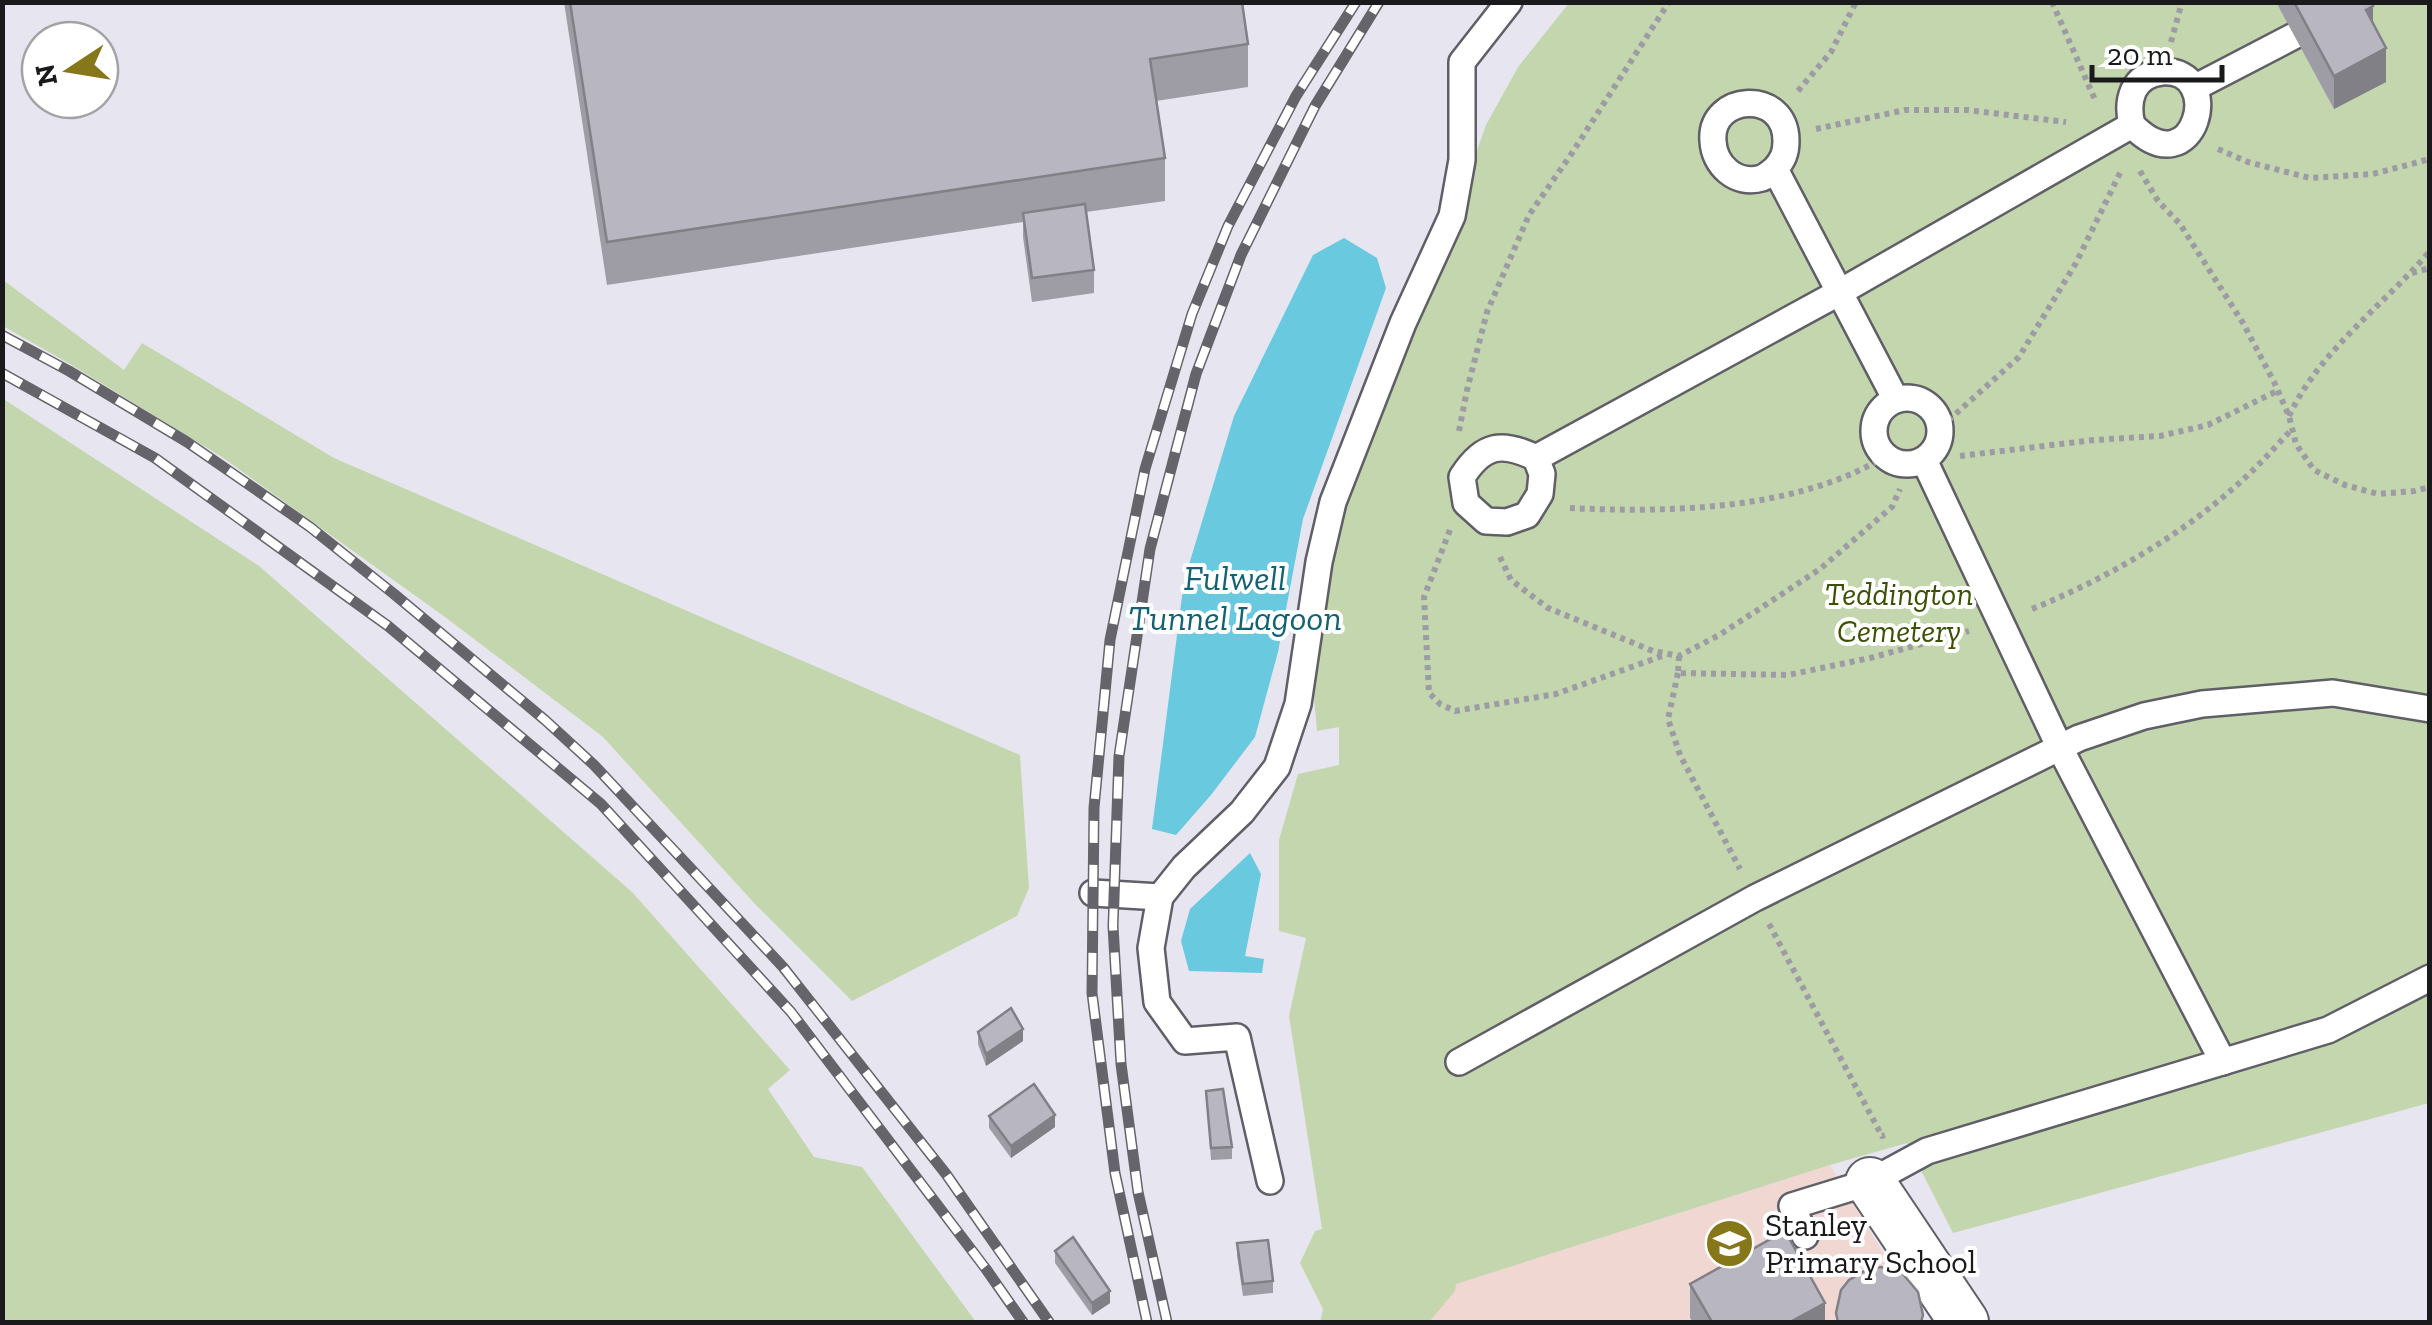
<svg xmlns="http://www.w3.org/2000/svg" width="2432" height="1325" viewBox="0 0 2432 1325" font-family="'Zilla Slab',serif">
<rect width="100%" height="100%" fill="#e7e6f0"/>
<polygon fill="#f1d7d2" points="1830,1165 1925,1322 1336,1322"/>
<g fill="#c4d6ad">
<polygon points="1569,3 2429,3 2429,1103 1953,1233 1907,1143 1830,1165 1456,1284 1455,1291 1429,1322 1320,1322 1323,1309 1300,1263 1315,1231 1322,1229 1289,1016 1306,938 1279,931 1279,840 1298,774 1339,765 1339,727 1317,731 1313,687 1325,600 1340,522 1387,385 1430,282 1486,125 1518,67"/>
<polygon points="3,280 124,370 142,343 334,458 1020,755 1029,888 1017,916 852,1001 755,904 603,737 445,617 222,457 70,364 3,326"/>
<polygon points="2,398 259,566 632,892 790,1070 768,1089 814,1157 862,1167 976,1322 3,1322"/>
</g>
<g fill="#68c9df">
<polygon points="1344,238 1377,258 1386,288 1303,519 1278,652 1255,737 1211,795 1176,835 1152,829 1184,581 1234,416 1313,255"/>
<polygon points="1250,853 1261,874 1245,956 1264,959 1262,973 1189,971 1181,941 1190,909"/>
</g>
<g fill="none" stroke-linecap="round" stroke-linejoin="round">
<defs>
<g id="service">
<polyline points="2194,88 2294,36"/>
<path d="M1775,169C1783,160 1786,153 1786,141C1786,88 1709,94 1713,141C1714,165 1736,186 1762,178C1767,176 1771,172 1775,169L1896,400"/>
<circle cx="1907" cy="431" r="33"/>
<path d="M1536,458L1542,474L1540,494L1527,515L1507,522L1486,521L1466,503L1462,477C1483,444 1502,441 1536,458L1840,292L2132,125C2126,101 2132,75 2162,72C2227,67 2195,190 2132,125"/>
<polyline points="1924,460 2060,748 2223,1062"/>
<polyline points="1093,893 1160,897"/>
<polyline points="1459,1062 1755,898 2079,738 2144,716 2202,704 2333,693 2430,709"/>
<polyline points="1270,1181 1237,1037 1185,1041 1157,1002 1151,948 1160,897 1184,867 1242,812 1277,767 1298,704 1319,562 1333,502 1403,323 1452,216 1462,160 1462,62 1509,2"/>
<polyline points="1805,1236 1792,1206 1870,1182 1927,1151 2328,1030 2430,978"/>
</g>
<polyline id="minor" points="1870,1182 1964,1322"/>
</defs>
<use href="#service" stroke="#605f68" stroke-width="30"/>
<use href="#minor" stroke="#605f68" stroke-width="52"/>
<g stroke="#9d9ca4" stroke-width="6" stroke-dasharray="5 5" stroke-linecap="butt">
<polyline points="2052,2 2096,102"/>
<polyline points="2171,42 2182,2"/>
<polyline points="1798,91 1831,52 1856,2"/>
<polyline points="1816,129 1905,110 1967,110 2066,122"/>
<polyline points="2218,149 2248,162 2310,178 2373,174 2430,159"/>
<polyline points="2140,171 2158,201 2180,224 2243,323 2274,382 2289,416 2296,444 2314,470 2345,485 2378,494 2414,491 2430,487"/>
<polyline points="2412,273 2430,268"/>
<path d="M2289,416C2320,350 2383,306 2430,251"/>
<polyline points="1941,427 2019,357 2076,263 2121,171"/>
<polyline points="1459,431 1467,390 1487,312 1529,215 1572,153 1669,2"/>
<polyline points="1960,456 2094,440 2160,436 2208,425 2277,391"/>
<path d="M1570,508C1671,513 1798,510 1886,456"/>
<polyline points="1450,530 1424,597 1429,693 1440,704 1455,711 1556,694 1665,655"/>
<polyline points="1500,557 1511,580 1548,608 1653,651 1679,656 1721,634 1820,569 1892,507 1900,489"/>
<path d="M2032,609C2110,577 2188,532 2249,474C2264,460 2278,444 2292,429"/>
<polyline points="1679,656 1678,673 1788,675 1870,658 1969,631"/>
<polyline points="1678,673 1668,719 1680,755 1740,869"/>
<polyline points="1769,924 1882,1136 1885,1135"/>
</g>
<use href="#service" stroke="#fff" stroke-width="25"/>
<use href="#minor" stroke="#fff" stroke-width="48"/>
<defs>
<g id="rail">
<polyline points="2,335 69,371 187,442 310,527 394,594 545,720 594,765 783,967 946,1174 1049,1322"/>
<polyline points="2,373 155,458 388,626 601,804 791,1012 986,1269 1023,1322"/>
<polyline points="1147,1322 1115,1173 1092,993 1094,808 1110,640 1145,469 1192,314 1228,226 1296,96 1356,2"/>
<polyline points="1167,1322 1138,1192 1121,1064 1113,926 1119,756 1150,549 1196,374 1241,255 1315,106 1379,2"/>
</g>
</defs>
<use href="#rail" stroke="#65646a" stroke-width="11"/>
<use href="#rail" stroke="#fff" stroke-width="8" stroke-dasharray="22" stroke-linecap="butt"/>
</g>
<g fill="#9e9da6">
<polygon points="564,2 1242,2 1248,44 1248,87 1156,101 1165,158 1165,201 1086,212 1094,270 1094,293 1032,302 1023,237 1023,222 607,285"/>
<polygon points="2276,2 2371,2 2373,24 2386,82 2334,109"/>
<polygon points="978,1032 1023,1041 986,1066 978,1044"/>
<polygon points="1206,1091 1232,1147 1232,1159 1211,1160"/>
<polygon points="989,1116 1055,1127 1011,1158 989,1128"/>
<polygon points="1237,1243 1273,1281 1273,1293 1243,1296 1237,1255"/>
<polygon points="1055,1251 1110,1303 1092,1315 1055,1263"/>
<polygon points="1690,1284 1825,1322 1693,1322 1690,1318"/>
</g>
<g fill="#818087">
<polygon points="2373,6 2373,40 2366,10"/>
<polygon points="2386,48 2386,82 2334,109 2334,76"/>
<polygon points="1023,1029 1023,1041 986,1066 986,1054"/>
<polygon points="1055,1115 1055,1127 1011,1158 1011,1146"/>
<polygon points="1110,1291 1110,1303 1092,1315 1092,1303"/>
<polygon points="1825,1303 1825,1322 1790,1322"/>
</g>
<g fill="#b8b7c1" stroke="#818087" stroke-width="2.5">
<polygon points="570,2 1242,2 1248,44 1150,59 1165,158 607,242"/>
<polygon points="2294,2 2371,2 2373,6 2366,10 2386,48 2334,76"/>
<polygon points="1085,204 1094,270 1032,278 1023,213"/>
<polygon points="1011,1008 1023,1029 986,1054 978,1032"/>
<polygon points="1034,1084 1055,1115 1011,1146 989,1116"/>
<polygon points="1223,1089 1232,1147 1211,1148 1206,1091"/>
<polygon points="1785,1231 1825,1303 1790,1322 1712,1322 1690,1284"/>
<polygon points="1073,1237 1110,1291 1092,1303 1055,1251"/>
<polygon points="1268,1240 1273,1281 1243,1284 1237,1243"/>
<polygon points="1881,1267 1903,1274 1918,1292 1923,1315 1921,1322 1838,1322 1836,1313 1841,1290 1849,1280 1868,1269"/>
</g>
<defs>
<symbol id="school-disc" viewBox="-11 -11 22 22"><circle r="9.5" fill="#87771b" stroke="#fff"/><path d="M0-5L7-2L0 1L-7-2ZM-4 1L0 2.5L4 1V4Q0 6-4 4Z" fill="#fff"/></symbol>
</defs>
<g fill-rule="evenodd">
<use href="#school-disc" x="1702" y="1216" width="55" height="55"/>
</g>
<g text-anchor="middle" dominant-baseline="central" stroke-width="8" stroke-linejoin="round" paint-order="stroke">
<g font-size="32" font-style="italic" fill="#3b5103" stroke="#fff">
<text x="1899" y="594">Teddington<tspan x="1899" dy="37">Cemetery</tspan></text>
</g>
<g font-size="32" fill="#1a1a1d" stroke="#fff" text-anchor="start">
<text x="1765" y="1225">Stanley<tspan x="1765" dy="37">Primary School</tspan></text>
</g>
<g font-size="35" font-style="italic" fill="#126272" stroke="#fff">
<text x="1235" y="578">Fulwell<tspan x="1235" dy="40">Tunnel Lagoon</tspan></text>
</g>
</g>
<rect width="2432" height="1325" fill="none" stroke="#1a1a1d" stroke-width="10"/>
<g transform="translate(70 70) rotate(258)"><circle r="48" fill="#ffffff" stroke="#a3a3a5" stroke-width="2.5"/>
<path d="M0-8L18 38L0 25L-18 38Z" fill="#87771b"/>
<text y="-15" font-size="28" font-weight="bold" text-anchor="middle" fill="#1a1a1d">N</text>
</g>
<path d="M2092 65v15h130v-15" fill="none" stroke="#1a1a1d" stroke-width="5"/>
<text x="2107" y="65" font-size="30" fill="#1a1a1d" stroke="#ffffff" stroke-width="8" paint-order="stroke">20 m</text>
</svg>
